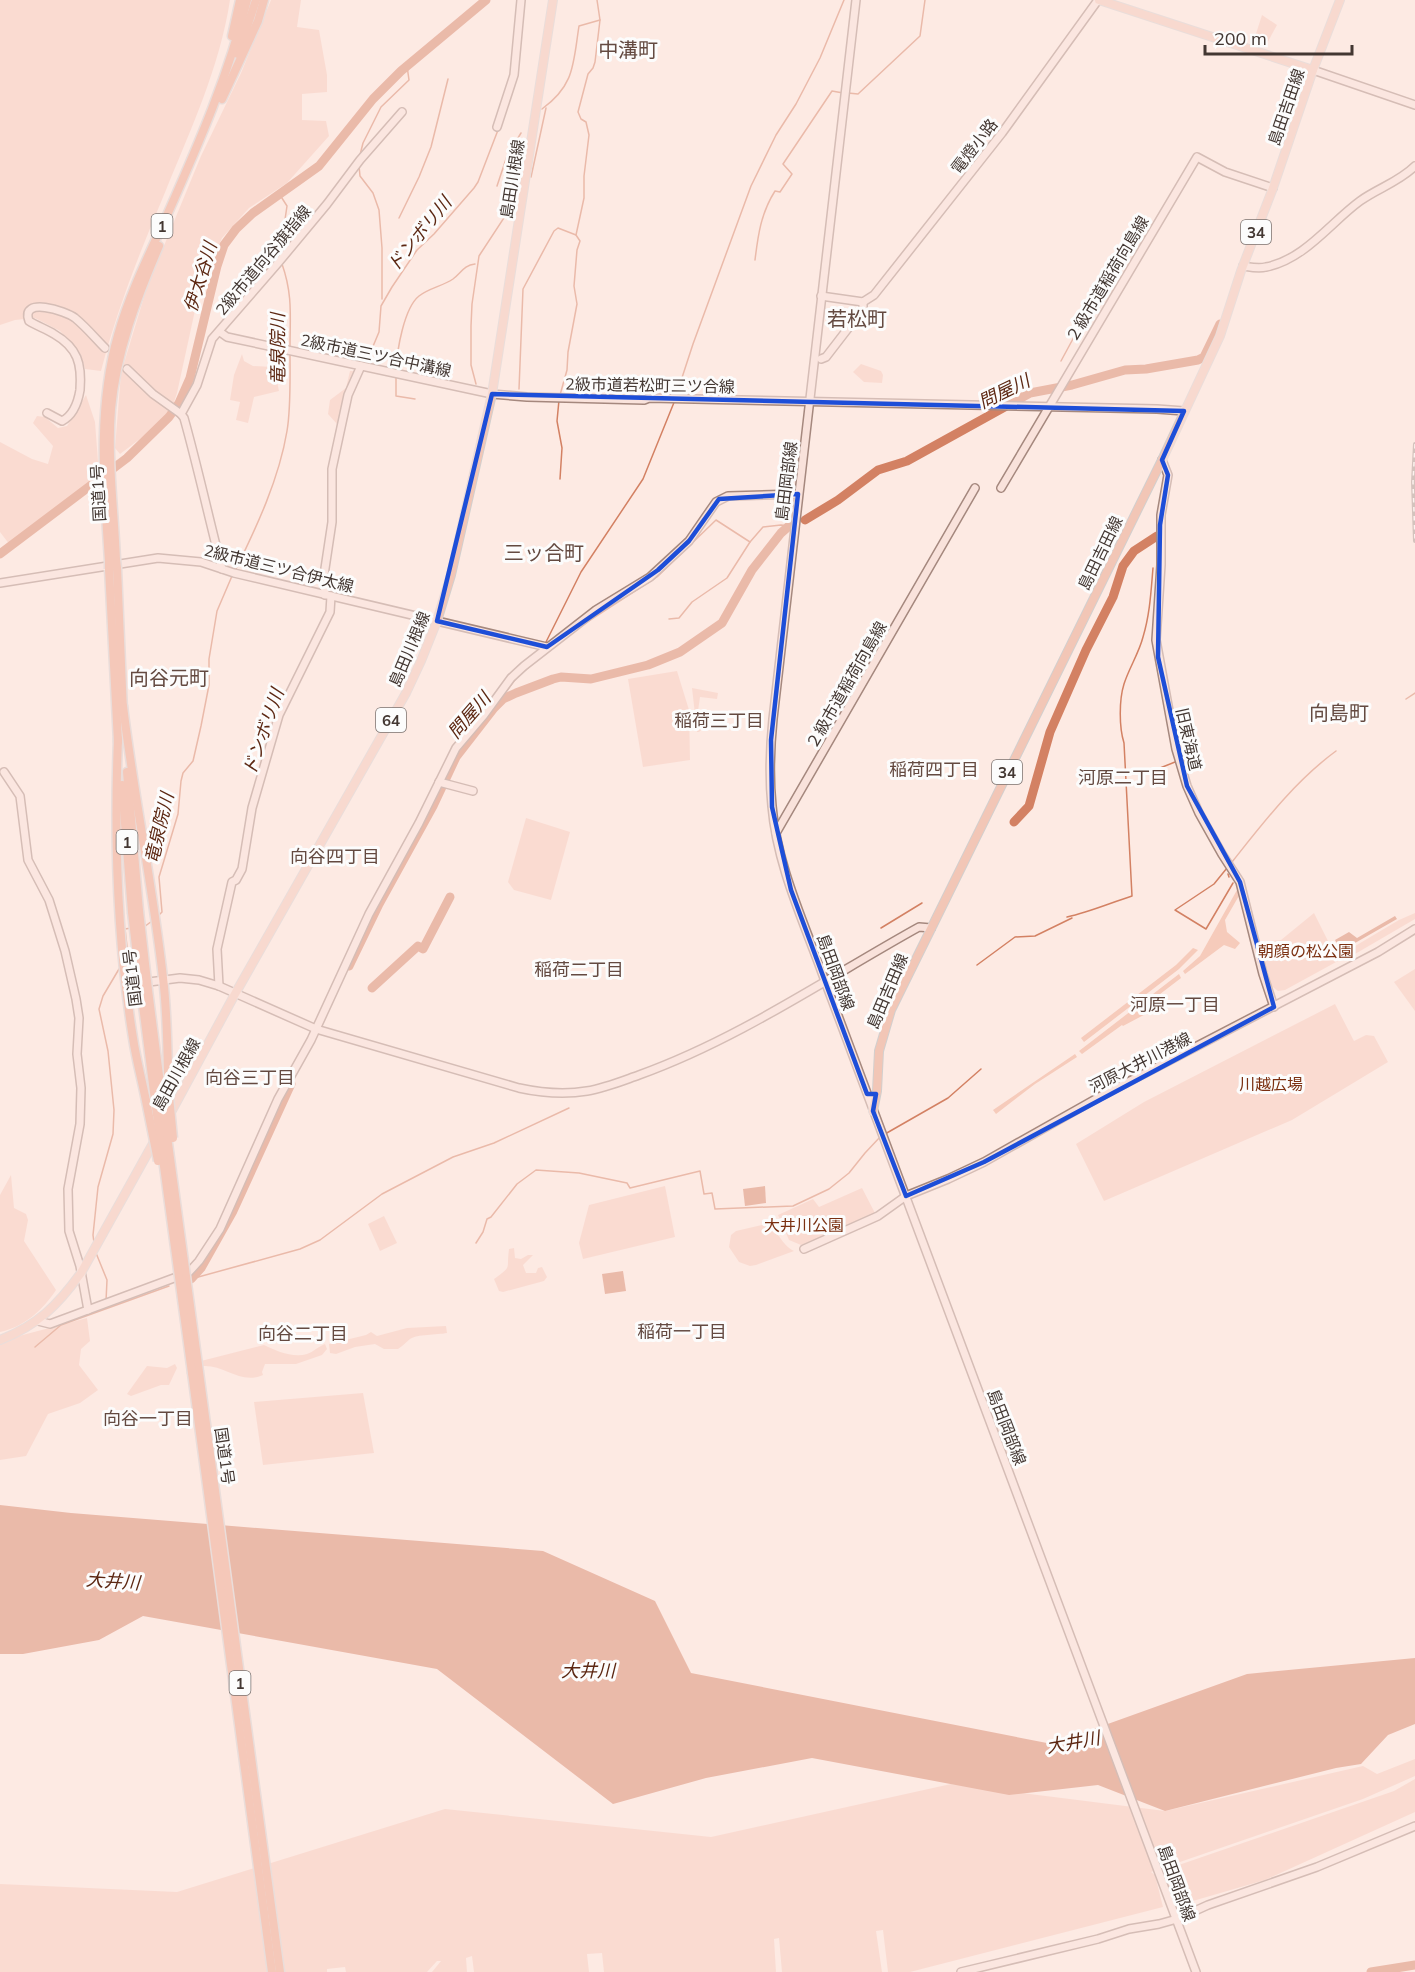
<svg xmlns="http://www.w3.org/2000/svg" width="1415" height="1972" viewBox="0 0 1415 1972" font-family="Mulish,'Noto Sans JP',sans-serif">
<rect width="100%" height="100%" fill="#fdeae3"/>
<g fill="#f6cbbb">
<path d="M0,0H230C220,66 191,129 166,190C141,249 117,309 101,371L85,369L81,355L60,331L35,318L15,320L0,325Z"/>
<polygon points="271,0 301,0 297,27 319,30 327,75 327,92 302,94 302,120 326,121 329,136 287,183 249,208 222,238 199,292 177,393 169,417 120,454 115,448 121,373 147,287 201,156 241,73"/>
<polygon points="1262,15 1277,25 1265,47 1253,43"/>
<polygon points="242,354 244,361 253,366 274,367 279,391 254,397 248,423 236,420 240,402 230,400 234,375"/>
<polygon points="861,364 881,371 883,375 882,383 864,382 853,372"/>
<polygon points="350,371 356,371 332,454 331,454 337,424 328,414 330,400 346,388"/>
<polygon points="86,395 95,422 99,475 10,545 0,532 0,442 32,459 48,464 53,446 33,423 37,416 45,417 58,428 67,426"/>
<polygon points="677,671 689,710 690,760 643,767 628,679"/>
<polygon points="692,688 718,693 717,699 700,697 698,711 710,713 710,721 699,732 697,732"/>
<polygon points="526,818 570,832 551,900 514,890 508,882"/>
<polygon points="1237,890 1240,894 1225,920 1227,932 1240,943 1235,949 1224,945 1185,974 1183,971 1200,956"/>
<polygon points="1314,913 1338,961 1285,990 1278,991 1269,984 1258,942 1281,940"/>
<polygon points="1415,913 1415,919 1343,961 1340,955 1399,920"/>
<polygon points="1193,948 1198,950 1179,969 1084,1042 1081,1038 1176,965"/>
<polygon points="1415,969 1415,1011 1394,982"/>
<polygon points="1179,974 1181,978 1151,1001 1155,1009 1123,1026 1122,1025 1082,1054 1079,1051"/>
<polygon points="1335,1004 1354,1041 1366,1035 1374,1036 1388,1062 1292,1120 1104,1201 1076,1144 1144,1102"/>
<polygon points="1075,1054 1077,1057 1035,1084 996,1114 993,1110"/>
<path d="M11,1175L14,1208L26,1214L28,1220L24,1241L56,1290C43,1310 24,1327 0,1332V1195Z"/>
<polygon points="665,1186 675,1237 583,1259 579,1243 589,1205"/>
<polygon points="862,1188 876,1215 815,1241 801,1245 789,1240 778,1215 813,1199 819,1207"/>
<polygon points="384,1216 397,1243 380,1251 368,1224"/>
<path d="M766,1224C779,1230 781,1245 794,1251L756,1265L750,1266L739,1262L729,1247L731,1235L736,1231Z"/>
<path d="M514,1248L515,1258L521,1259L528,1255H533L523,1265L526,1273H536L538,1268L542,1267L547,1277L544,1281L503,1292L499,1291L494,1279C513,1265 506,1271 509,1249Z"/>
<polygon points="87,1318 90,1341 81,1349 79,1365 98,1390 80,1403 48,1414 26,1456 0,1460 0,1341"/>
<path d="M446,1326L447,1333C437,1335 417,1334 410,1339C406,1342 403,1346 398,1349H384L375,1344L355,1347L336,1354L330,1353L329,1344L366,1335L371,1332L377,1336L407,1328Z"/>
<path d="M325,1344L327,1349L322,1355L296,1364H265L262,1372L263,1375C240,1385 226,1365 203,1366L201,1361L264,1345C276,1351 293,1358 307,1354C313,1352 319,1346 325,1344Z"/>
<polygon points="175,1364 177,1368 169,1385 161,1385 131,1396 127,1394 147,1366 167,1368"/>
<polygon points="363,1393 374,1453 263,1465 254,1402"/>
<polygon points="1415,1759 1415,1776 1363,1799 1151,1872 1155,1875 1163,1907 910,1972 888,1972 883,1930 876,1931 882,1972 782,1972 779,1938 774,1939 776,1972 604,1972 602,1953 587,1954 589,1972 474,1972 472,1956 466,1958 467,1972 432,1972 441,1961 437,1961 427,1972 346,1972 345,1967 327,1969 327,1972 0,1972 0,1884 177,1892 445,1809 711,1837 951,1784 1165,1811 1363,1766 1377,1774"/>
<polygon points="1415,1779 1415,1812 1265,1880 1186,1903 1170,1868 1394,1791"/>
</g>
<g fill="#d38163">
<polygon points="1395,916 1397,919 1341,951 1335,940 1349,932 1357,938"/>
<polygon points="765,1186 766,1203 745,1206 743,1189"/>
<polygon points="623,1271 626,1291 605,1294 602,1274"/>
<polygon points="0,1505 71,1513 543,1551 655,1601 691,1673 1052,1744 1247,1674 1415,1658 1415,1724 1388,1735 1361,1764 1336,1768 1165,1811 1098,1785 1009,1795 812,1758 706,1778 613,1804 437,1669 143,1616 99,1640 23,1654 0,1654"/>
</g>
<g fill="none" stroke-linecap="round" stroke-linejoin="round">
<g stroke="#d38163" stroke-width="1.5">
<polyline points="848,93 858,94 920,36 925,0"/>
<path d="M542,109C575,85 573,64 579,26L600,20"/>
<polyline points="360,155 363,143 381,107 409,80 407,66"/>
<polyline points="359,166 360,176 373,193 379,210 382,248 382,299"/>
<polyline points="531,177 546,108"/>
<polyline points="497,186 507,156 521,133"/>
<polyline points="399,218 419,177 431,147 448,79"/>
<polyline points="280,253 287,206 280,195"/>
<path d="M755,260C758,235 761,213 775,191L780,192L792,174L783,164L832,91L843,93"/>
<path d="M282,264C293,295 290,317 290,348"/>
<polyline points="1061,361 1081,324 1085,310 1099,297 1112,273 1119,269 1129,268"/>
<polyline points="366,363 379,332 381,306 392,287 417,250 434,234 474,188 478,182 498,130"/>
<path d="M396,370C397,350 404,308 419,296C429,288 443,286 453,279C461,273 464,265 475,264"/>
<polyline points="396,378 396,396 415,399"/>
<polyline points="476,384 471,365 471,326 472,304 479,256 515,201"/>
<polyline points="519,389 523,289 554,231 558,228 576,235"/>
<polyline points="560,395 567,370 568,352 577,304 574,286 577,250 580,241 576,235 584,198 584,176 589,135 586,122 581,119 578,112 588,74 593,68 595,62 600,20 597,0"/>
<polyline points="676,396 693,344 751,186 776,135 796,104 820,58 844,0"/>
<polyline points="559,400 557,421 562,448 560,479"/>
<polyline points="335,472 337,462"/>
<path d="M236,569C257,526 279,479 287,431C291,408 290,377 290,353"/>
<polyline points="328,584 329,592"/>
<polyline points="669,619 679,618 692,602 727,578 750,542"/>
<polyline points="584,624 658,576 716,520 750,542 763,527 781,525 789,526"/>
<polyline points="545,644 581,572 643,479 675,400"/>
<polyline points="523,672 535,662"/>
<polyline points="1406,699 1415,693"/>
<polyline points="494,708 517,677"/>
<polyline points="1140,776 1175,762"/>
<path d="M1232,862C1263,823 1295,781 1336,751"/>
<polyline points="1227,868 1214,884 1175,910 1206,929 1233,883"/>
<polyline points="1228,874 1229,877"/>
<polyline points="158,916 162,912 159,877 178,814 181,781 183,773 193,761 201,726 209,685 209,659 217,611 232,576"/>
<path d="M1067,917C1090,912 1110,903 1132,896L1124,743C1119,727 1119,700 1124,684C1129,668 1139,653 1143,637C1150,614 1151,591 1153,568"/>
<polyline points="144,927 152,921"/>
<polyline points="881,928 922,903"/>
<polyline points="126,957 128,955 125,929 131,928"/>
<polyline points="977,965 1015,937 1035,936 1072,918"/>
<polyline points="885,1134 948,1098 981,1069"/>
<polyline points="94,1243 93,1235 98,1187 113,1134 114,1110 108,1051 99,1009 103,996 119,969"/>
<polyline points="476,1243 483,1232 487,1219 491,1217 517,1184 536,1170 579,1173 627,1183 630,1188 700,1171 704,1194 712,1193 715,1209 793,1206 829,1189 849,1173 865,1153 881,1136"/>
<polyline points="96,1253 107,1280 106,1301"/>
<polyline points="191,1279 300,1249 320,1240 382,1194 453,1157 494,1143 569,1108"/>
<polyline points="35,1347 61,1325 169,1286"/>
</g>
<g stroke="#d38163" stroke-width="9">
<polyline points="805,520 838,500 878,470 907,461 1030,393 1072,385 1125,370 1146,369 1198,360 1204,357 1220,324"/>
<polyline points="0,554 127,458 169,417 179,403 190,378 217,266 224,245 236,229 253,213 319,166 373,99 401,71 486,0"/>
<polyline points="1014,822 1029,806 1050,732 1086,650 1113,597 1123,566 1134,551 1157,536"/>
<polyline points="349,966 379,904 433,806 456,757 494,708 503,699 516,693 553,679 561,677 591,679 648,665 680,652 722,623 752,570 781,533 789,526"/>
<polyline points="372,988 418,946 423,949 450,897"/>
<polyline points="191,1279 201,1268 233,1211 291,1084"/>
<polyline points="1371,1972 1415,1965"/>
</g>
<defs>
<g id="secondary">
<path d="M856,0L773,719C770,748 769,777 772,806C777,867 805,924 825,981L1196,1972"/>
<polyline points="1313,70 1415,105"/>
<polyline points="497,127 514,75 521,0"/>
<path d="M1243,266C1250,267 1258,269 1266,267C1304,260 1331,222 1360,201C1378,188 1399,182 1415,166"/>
<polyline points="821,296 863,302 874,295 1002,133 1098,0"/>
<polyline points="220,332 227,337 492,394 527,397 644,400 649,398 1157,409 1184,411"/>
<polyline points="821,359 826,357 863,309 863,302"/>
<polyline points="127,369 153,394 181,414"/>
<path d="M47,413L62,421C74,415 78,402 80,390C82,364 78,348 54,334C46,329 37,326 29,321C20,296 66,311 75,318C86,327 96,339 105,348"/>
<polyline points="1162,460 1168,475 1161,515 1161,565 1156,640 1176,749 1187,786 1199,813 1222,854 1240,882 1263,974 1274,1007"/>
<polyline points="1001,488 1197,157 1225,172 1273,188"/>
<path d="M222,569C209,519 198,468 184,418L181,414L197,385L212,339L278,263L327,204L360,160L402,112"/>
<polyline points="0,583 158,558 201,562 234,573 547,647"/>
<polyline points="325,595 324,575 332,522 332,469 348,395 361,366"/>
<polyline points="4,772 20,796 28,860 49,900 65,951 76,999 79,1018 77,1054 81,1088 80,1124 68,1189 69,1231 80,1266 88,1310"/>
<polyline points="439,782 473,791"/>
<polyline points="776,833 975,488"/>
<path d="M126,985L180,978L199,980L219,986L316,1029L519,1088C542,1093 564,1095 587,1091C605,1088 622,1081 639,1075C739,1039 827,978 919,927L931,928"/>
<polyline points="219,986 217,949 232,882 236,880 242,869 252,808 279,715 330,612 331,596"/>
<polyline points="804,1249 878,1216 906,1196 948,1179 984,1162 1101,1096 1378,952 1415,929"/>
<polyline points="38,1321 50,1324 174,1278 189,1272 199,1261 220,1229 278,1099 311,1040 369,914 419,823 456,748 484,715 511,678 524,666 596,610 650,577 689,541 716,502 728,496 798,494"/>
<polyline points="961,1972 1098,1939 1129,1929 1159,1924 1177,1919 1208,1905 1317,1867 1415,1826"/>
</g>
<g id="primary">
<polyline points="1099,0 1313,70"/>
<polyline points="873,1111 877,1091 879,1051 891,1010 1162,460 1220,336 1241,271 1273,188 1313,70 1340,0"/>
<polyline points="170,1114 235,994 406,693 421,661 437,621 451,575 492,394 553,0"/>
<path d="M0,1340C38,1325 57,1306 81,1273L155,1140"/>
</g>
<g id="highway">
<polyline points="232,36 240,0"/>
<polyline points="238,54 256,0"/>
<polyline points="222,99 258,21 264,0"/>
<path d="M116,560C114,510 107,458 111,409C116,352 137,297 159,246"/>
<path d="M109,561C104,485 97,408 118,335C130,292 150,253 168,213C199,143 229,74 247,0"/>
<polyline points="117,568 123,712"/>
<polyline points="109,569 118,742"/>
<path d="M123,706C134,797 153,887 163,978C168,1017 167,1058 169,1097"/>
<path d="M118,739C114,839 117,940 133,1038C136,1059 142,1080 146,1101"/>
<polyline points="127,772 139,911"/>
<polyline points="122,785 132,912"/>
<polyline points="141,990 155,1100"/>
<polyline points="148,990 162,1099"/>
<polyline points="199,1372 280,1972"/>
<polyline points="192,1373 272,1972"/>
</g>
</defs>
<use href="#secondary" stroke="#a5887e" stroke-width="10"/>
<use href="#primary" stroke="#d2cfce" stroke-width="10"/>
<use href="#highway" stroke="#d2cfce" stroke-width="11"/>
<use href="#secondary" stroke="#f9e2db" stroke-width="7"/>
<use href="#primary" stroke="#f2c6b6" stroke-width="8"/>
<use href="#highway" stroke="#eaa086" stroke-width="8"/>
<defs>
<polyline id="rail" points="1415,444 1413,482 1415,541"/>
</defs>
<use href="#rail" stroke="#a3948e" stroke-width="4"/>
<use href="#rail" stroke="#fcfcfc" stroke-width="1.5" stroke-dasharray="4.5" stroke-linecap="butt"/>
<defs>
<g id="highway-bridge">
<polyline points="116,560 117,568"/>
<polyline points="109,561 109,569"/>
<polyline points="139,911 148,990"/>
<polyline points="132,912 141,990"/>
<polyline points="169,1097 173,1138"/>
<polyline points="162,1099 199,1372"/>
<polyline points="155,1100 192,1373"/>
<polyline points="146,1101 158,1161"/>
</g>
</defs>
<use href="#highway-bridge" stroke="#d2cfce" stroke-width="11" stroke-linecap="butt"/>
<use href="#highway-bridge" stroke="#eaa086" stroke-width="8"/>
</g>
<path d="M0 0H1415V1972H0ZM492,394L1184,411L1162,460L1168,475L1160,525L1158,657L1187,786L1240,882L1274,1007L984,1162L906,1196L873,1111L876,1094H867L791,890L772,807L771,740L798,494L719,499L689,541L658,570L547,647L437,621Z" fill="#fdeae3" fill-opacity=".55" fill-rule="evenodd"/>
<path fill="none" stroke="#1d4ed8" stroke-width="4.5" stroke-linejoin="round" d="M492,394L1184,411L1162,460L1168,475L1160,525L1158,657L1187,786L1240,882L1274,1007L984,1162L906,1196L873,1111L876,1094H867L791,890L772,807L771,740L798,494L719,499L689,541L658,570L547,647L437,621Z"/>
<g text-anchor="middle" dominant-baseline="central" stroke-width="6" stroke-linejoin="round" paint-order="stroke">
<g fill="#fcfcfc" stroke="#7a726f" stroke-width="1.5">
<rect x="151.5" y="214" width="21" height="24" rx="4.5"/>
<rect x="1241" y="220" width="30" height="24" rx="4.5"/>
<rect x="376" y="708" width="30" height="24" rx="4.5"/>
<rect x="992" y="760" width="30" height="24" rx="4.5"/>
<rect x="116.5" y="830" width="21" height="24" rx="4.5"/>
<rect x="229.5" y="1671" width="21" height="24" rx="4.5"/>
</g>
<g font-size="15" font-weight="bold" fill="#433732">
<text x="162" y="226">1</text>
<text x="1256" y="232">34</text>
<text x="391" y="720">64</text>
<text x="1007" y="772">34</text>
<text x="127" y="842">1</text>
<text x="240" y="1683">1</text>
</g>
<g font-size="16" fill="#433732" stroke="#fcfcfc">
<text transform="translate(1286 107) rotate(-71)">島田吉田線</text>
<text transform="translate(974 146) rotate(-52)">電燈小路</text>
<text transform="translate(512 179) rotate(-81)">島田川根線</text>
<text transform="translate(263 260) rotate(-50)">2級市道向谷旗指線</text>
<text transform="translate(1107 279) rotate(-59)">２級市道稲荷向島線</text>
<text transform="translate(376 355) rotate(12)">2級市道三ツ合中溝線</text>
<text transform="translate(650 385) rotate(1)">2級市道若松町三ツ合線</text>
<text transform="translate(786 481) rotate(-83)">島田岡部線</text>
<text transform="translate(98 493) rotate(-93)">国道1号</text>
<text transform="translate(1100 553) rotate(-64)">島田吉田線</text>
<text transform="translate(279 568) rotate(14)">2級市道三ツ合伊太線</text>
<text transform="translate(409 649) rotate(-67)">島田川根線</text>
<text transform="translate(846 685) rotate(-60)">２級市道稲荷向島線</text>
<text transform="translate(1189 739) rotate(77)">旧東海道</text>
<text transform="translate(836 972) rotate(70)">島田岡部線</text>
<text transform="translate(132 978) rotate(-97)">国道1号</text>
<text transform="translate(887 991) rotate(-67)">島田吉田線</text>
<text transform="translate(1140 1062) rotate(-27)">河原大井川港線</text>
<text transform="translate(176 1074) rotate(-61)">島田川根線</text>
<text transform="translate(1007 1427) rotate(69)">島田岡部線</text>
<text transform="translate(225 1456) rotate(82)">国道1号</text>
<text transform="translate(1177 1883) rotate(70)">島田岡部線</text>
</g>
<g font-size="16" fill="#7b3011" stroke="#fcfcfc">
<text x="1306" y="951">朝顔の松公園</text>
<text x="1271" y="1084">川越広場</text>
<text x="804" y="1225">大井川公園</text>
</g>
<g font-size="18" font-style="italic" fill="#5c2712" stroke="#fcfcfc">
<text transform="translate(419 234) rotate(-51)">ドンボリ川</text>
<text transform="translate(200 277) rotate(-73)">伊太谷川</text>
<text transform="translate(277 349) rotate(-90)">竜泉院川</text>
<text transform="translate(1004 391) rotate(-26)">問屋川</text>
<text transform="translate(469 715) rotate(-49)">問屋川</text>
<text transform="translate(263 732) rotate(-71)">ドンボリ川</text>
<text transform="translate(159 828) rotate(-77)">竜泉院川</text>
<text transform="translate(113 1581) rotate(4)">大井川</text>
<text x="588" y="1670">大井川</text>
<text transform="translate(1073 1742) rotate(-10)">大井川</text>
</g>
<g font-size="18" fill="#644a41" stroke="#fcfcfc">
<text x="719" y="720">稲荷三丁目</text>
<text x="934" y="769">稲荷四丁目</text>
<text x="1123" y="777">河原二丁目</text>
<text x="335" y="856">向谷四丁目</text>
<text x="579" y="969">稲荷二丁目</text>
<text x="1175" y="1004">河原一丁目</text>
<text x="250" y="1077">向谷三丁目</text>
<text x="682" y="1331">稲荷一丁目</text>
<text x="303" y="1333">向谷二丁目</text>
<text x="148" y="1418">向谷一丁目</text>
</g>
<g font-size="20" fill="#644a41" stroke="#fcfcfc">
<text x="628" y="49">中溝町</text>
<text x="857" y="318">若松町</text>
<text x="544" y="552">三ッ合町</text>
<text x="169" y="677">向谷元町</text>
<text x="1339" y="712">向島町</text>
</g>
</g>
<path d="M1205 45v9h147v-9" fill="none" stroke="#433732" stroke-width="3"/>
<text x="1214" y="45" font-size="18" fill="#433732" stroke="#fcfcfc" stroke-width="4.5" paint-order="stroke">200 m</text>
</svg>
